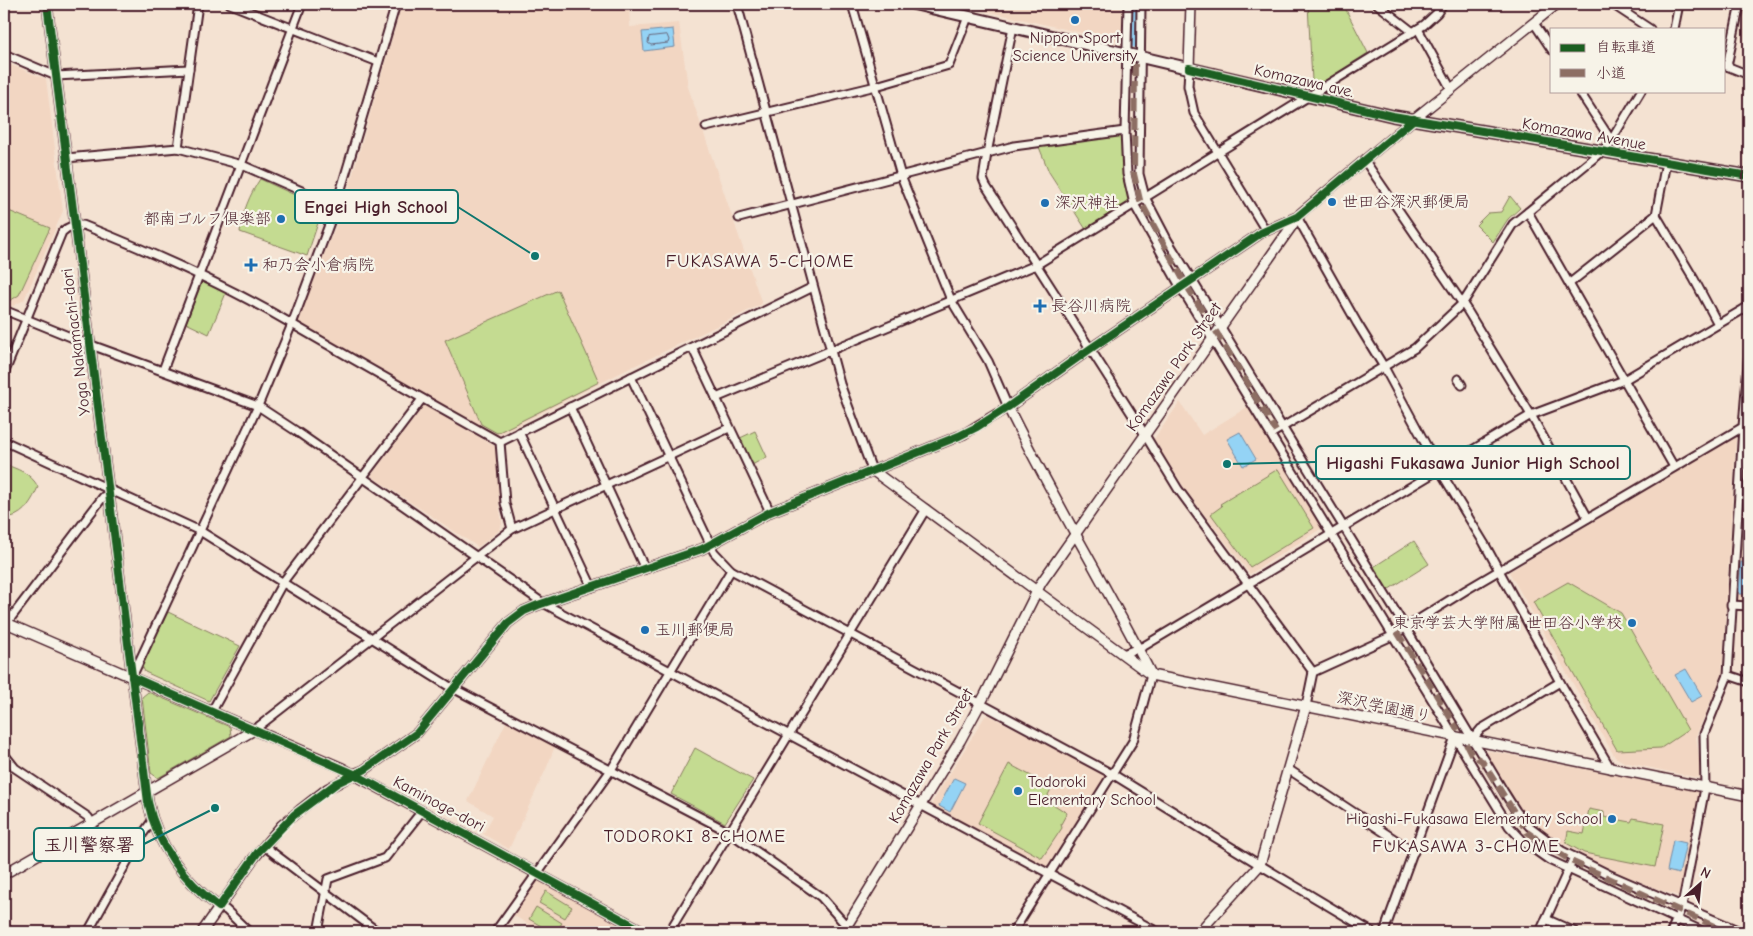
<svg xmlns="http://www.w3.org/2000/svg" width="1753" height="936" viewBox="0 0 1753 936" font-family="'Comic Neue','Klee One',sans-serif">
<rect width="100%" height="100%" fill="#f4e2d2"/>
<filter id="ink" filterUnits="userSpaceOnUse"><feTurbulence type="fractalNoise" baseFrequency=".02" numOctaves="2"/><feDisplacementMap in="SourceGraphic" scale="10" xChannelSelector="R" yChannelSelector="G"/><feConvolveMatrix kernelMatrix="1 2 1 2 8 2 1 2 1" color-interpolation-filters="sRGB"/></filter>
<g filter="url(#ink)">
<g fill="#f2d6c2">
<polygon points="402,4 629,4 630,27 679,23 688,87 762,304 630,368 496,436 298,324 297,321 343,208"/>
<polygon points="955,4 1123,4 1122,37 1117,41"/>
<polygon points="4,62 46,79 63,211 24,300 11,307 4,304"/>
<polygon points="1180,402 1202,435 1249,406 1322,528 1250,574 1185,489 1154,439"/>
<polygon points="424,405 496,447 499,504 502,523 500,530 478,547 371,476"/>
<polygon points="1736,436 1722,675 1696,736 1701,774 1698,778 1624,762 1615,757 1509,572"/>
<polygon points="1749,436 1749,601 1739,601 1735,597 1746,439"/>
<polygon points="988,715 1105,774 1105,778 1047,867 933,808 932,803 985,716"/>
<polygon points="506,722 555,746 547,767 509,849 483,834 493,816 468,801"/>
<polygon points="1490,751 1698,791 1700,797 1679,896 1660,890 1599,865 1545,832 1525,814 1506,788 1485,752"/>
<polygon points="538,881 590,908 635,932 541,932 513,915 536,882"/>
</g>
<g fill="#c4db91" stroke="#877d5e">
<rect x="1131" y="4" width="7" height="31"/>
<polygon points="1308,4 1343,4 1368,53 1316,86 1312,81"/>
<polygon points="1119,135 1122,137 1123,166 1129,198 1128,203 1087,231 1049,172 1039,147"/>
<path d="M260,179L323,208L307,256L240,232C242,213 250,194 260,179Z"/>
<polygon points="1510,196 1520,208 1508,219 1493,242 1476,225 1488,213 1501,212"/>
<polygon points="4,209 50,228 19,295 8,302 4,300"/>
<polygon points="204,281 226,293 209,334 186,323 202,282"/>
<polygon points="558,290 599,382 497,433 481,424 445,340"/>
<polygon points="755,431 767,457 750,466 738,439"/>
<path d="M4,464C17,469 31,473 38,487C33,499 25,514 11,517L7,514L4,508L7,496L4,491Z"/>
<polygon points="1278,469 1314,528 1250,567 1211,514 1222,506 1220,504"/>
<polygon points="1749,492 1749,551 1743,550"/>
<polygon points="1414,541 1429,564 1386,591 1372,568"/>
<polygon points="1568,582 1621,613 1688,730 1661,748 1617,750 1533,602"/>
<polygon points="168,612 240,646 209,701 145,672 142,666"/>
<polygon points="148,692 230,727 231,736 158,778 151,773 142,697"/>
<polygon points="695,748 753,780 725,823 671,794"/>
<polygon points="1009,764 1052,787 1048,795 1053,804 1067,813 1061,824 1062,828 1042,858 978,823"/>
<polygon points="1589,809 1604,812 1604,817 1631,822 1633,818 1664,824 1655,867 1584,853 1566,843 1568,831 1584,834"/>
<polygon points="546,891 572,907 565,918 539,903"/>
<polygon points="536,907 562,923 556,932 551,932 529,919"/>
</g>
<g fill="#94d3f5" stroke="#768ba4">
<polygon points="673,29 675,47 644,51 642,32"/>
<polygon points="1240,432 1256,459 1243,466 1227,439"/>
<polygon points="1741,562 1749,563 1749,594 1739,594"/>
<polygon points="1686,669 1702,696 1691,702 1675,675"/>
<polygon points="954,778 965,783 950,812 939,806"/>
<polygon points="1673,840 1686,843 1679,874 1667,871"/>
</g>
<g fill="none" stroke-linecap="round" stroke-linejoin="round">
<polygon stroke="#68677c" stroke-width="1" points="667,35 669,40 668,43 651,45 648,43 649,37"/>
<polyline stroke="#94d3f5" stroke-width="15" points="1134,40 1135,4"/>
<defs>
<g id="minor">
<polyline points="230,4 378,62"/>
<polyline points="737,4 840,384 872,470"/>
<polyline points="852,4 901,176 951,300 988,361 1008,407"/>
<polyline points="1128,4 1125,131 1127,174 1134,204 1181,288 1509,826 1525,843 1549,860 1704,932"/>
<polyline points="1141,4 1139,174 1145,197 1168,241 1405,627 1504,792 1516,811 1529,826 1562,851 1608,874 1742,932"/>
<polyline points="1377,4 1413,32"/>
<polyline points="1612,4 1650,29"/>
<polyline points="1534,23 1552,50"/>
<polyline points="1013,27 987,153 983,179 986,186 1139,425 1178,489 1313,672 1306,706"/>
<polyline points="1418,29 1451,89"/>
<polyline points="1674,29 1679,4"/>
<polyline points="4,54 56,76 189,69"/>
<polyline points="1724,65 1749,75"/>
<polyline points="1727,66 1740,4"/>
<polyline points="1189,68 1188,86 1194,113 1266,231"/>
<polyline points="1579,91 1611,140"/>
<polyline points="706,127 876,86 949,65 968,17"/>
<polyline points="178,148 198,4"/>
<polyline points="66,158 178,148 242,165 336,206"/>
<polyline points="1365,161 1467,310 1531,415 1588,518"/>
<polyline points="1666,162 1656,215 1694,279 1718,324"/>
<polyline points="1528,212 1674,467"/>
<polyline points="1297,217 1357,323 1384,367 1439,469 1484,543 1560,682 1611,769"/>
<polyline points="739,218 1014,146 1125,131"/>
<polyline points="1570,283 1656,215"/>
<polyline points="4,310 83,342 258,406 296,431 543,603 1158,932"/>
<polyline points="692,347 770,512"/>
<polyline points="163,370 302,4"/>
<path d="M4,374L62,232C69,226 73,225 83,225C154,253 226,285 292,324C361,364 430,403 500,442"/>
<polyline points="631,377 714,552 731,570 1114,775 1260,865 1372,932"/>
<polyline points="1458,379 1462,385"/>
<polyline points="716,398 1036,265 1424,25 1437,13 1443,4"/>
<polyline points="570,407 645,569"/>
<polyline points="519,432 592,587"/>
<polyline points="1271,434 1415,348 1463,303 1513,224 1594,158 1609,144 1641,91"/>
<polyline points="4,441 200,531 447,685 729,832 821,897 852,932"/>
<polyline points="500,442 813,287"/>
<polyline points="500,442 505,503 512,529"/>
<polyline points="1731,605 1749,606"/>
<polyline points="4,633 7,623 103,497 110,497"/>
<polyline points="1123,654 1144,646 1531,415 1624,380 1749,306"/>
<polyline points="1313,672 1392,636 1466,590 1743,427 1749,428"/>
<polyline points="1728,675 1749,682"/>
<polyline points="132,677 258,406 292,324 336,206 396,4"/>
<polyline points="212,711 283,582 422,399"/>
<polyline points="254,730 512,529 729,428"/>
<polyline points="1472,740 1481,729 1560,682"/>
<polyline points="4,754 15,768 88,817 92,823"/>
<polyline points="1288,769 1414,852"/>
<polyline points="264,846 378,932"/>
<polyline points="219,907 226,910 249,932"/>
<polyline points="1546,919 1575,932"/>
<polyline points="4,927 10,932"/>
<polyline points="88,932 142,835 152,821"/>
<polyline points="318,932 328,879 385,858 422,811"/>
<polyline points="495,932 611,770 731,570"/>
<polyline points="669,932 926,509"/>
<polyline points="1013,932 1133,741 1151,675"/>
<polyline points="1384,932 1455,737"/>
<polyline points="1540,932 1574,857"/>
<polyline points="1671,932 1682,906 1705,788 1704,734 1728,675 1743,427 1749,350"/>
</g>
<g id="tertiary">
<path d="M47,4L148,802C157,845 184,881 219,907"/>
<polyline points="1189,68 1191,4"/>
<path d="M1008,407C1052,497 1105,583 1150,672"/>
<polyline points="872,470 1151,675 1749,796"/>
<polyline points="4,622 342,768 645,932"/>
<polyline points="4,874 254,730"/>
<polyline points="202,932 253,859 282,825 300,810 327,789 354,774 364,770 417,733 508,623 524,611 538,605 702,549 770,512 964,434 1008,407 1090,349 1261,233 1297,217"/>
<polyline points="843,932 960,741 985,695 1041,583 1277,247 1301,213 1414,119 1557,4"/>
<polyline points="1199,932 1260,865 1306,706"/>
</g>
<polyline id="secondary" points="914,4 1393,116 1749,176"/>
</defs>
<use href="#minor" stroke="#4a1f2b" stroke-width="11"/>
<use href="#tertiary" stroke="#4a1f2b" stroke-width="12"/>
<use href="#secondary" stroke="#4a1f2b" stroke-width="14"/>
<use href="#minor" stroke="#f7f3e8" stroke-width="7"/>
<use href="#tertiary" stroke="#f7f3e8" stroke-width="9"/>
<use href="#secondary" stroke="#f7f3e8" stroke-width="10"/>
<g stroke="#8d6e63" stroke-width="6" stroke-dasharray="12 6" stroke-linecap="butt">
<polyline points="1135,64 1134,174 1140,200 1186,285 1217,333 1276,431"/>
<polyline points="1397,632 1458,730"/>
<polyline points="1466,744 1471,754 1482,761 1527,832 1546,845 1571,861 1727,932"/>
</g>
<defs>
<g id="cycleway">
<path d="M47,4L148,802C157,845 184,881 219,907L258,852L294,815L337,783L364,770L417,733L508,623L524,611L538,605L702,549L770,512L959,436L977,427L1008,407L1090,349L1261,233L1297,217L1414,119"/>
<polyline points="1189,68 1393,116 1749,176"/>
<polyline points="132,677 354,774 645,932"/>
</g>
</defs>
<use href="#cycleway" stroke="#f7f3e8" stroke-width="11"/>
<use href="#cycleway" stroke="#1b5e20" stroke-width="8"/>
</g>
</g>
<g fill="#1f6fb2" stroke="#f7f3e8" stroke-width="2">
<circle cx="1075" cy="20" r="5"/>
<circle cx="1332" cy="202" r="5"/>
<circle cx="1045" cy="203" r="5"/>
<circle cx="281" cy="219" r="5"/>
<path d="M248.5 257.5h5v5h5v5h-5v5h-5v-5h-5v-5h5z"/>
<path d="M1037.5 298.5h5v5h5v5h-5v5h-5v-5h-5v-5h5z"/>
<circle cx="1632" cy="623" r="5"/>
<circle cx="645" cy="630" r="5"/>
<circle cx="1018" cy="791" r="5"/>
<circle cx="1612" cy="819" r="5"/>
</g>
<g text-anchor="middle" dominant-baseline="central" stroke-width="4.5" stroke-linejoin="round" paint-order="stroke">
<g font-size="16" fill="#4a1f2b" stroke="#f7f3e8" text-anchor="start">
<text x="1075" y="38" text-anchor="middle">Nippon Sport<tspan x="1075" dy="18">Science University</tspan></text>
<text x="1342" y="202">世田谷深沢郵便局</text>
<text x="1055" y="203">深沢神社</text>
<text x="271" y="219" text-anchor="end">都南ゴルフ倶楽部</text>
<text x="262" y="265">和乃会小倉病院</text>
<text x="1051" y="306">長谷川病院</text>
<text x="1622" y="623" text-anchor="end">東京学芸大学附属 世田谷小学校</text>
<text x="655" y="630">玉川郵便局</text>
<text x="1028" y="782">Todoroki<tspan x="1028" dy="18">Elementary School</tspan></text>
<text x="1602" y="819" text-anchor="end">Higashi-Fukasawa Elementary School</text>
</g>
<g font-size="16" fill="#4a1f2b" stroke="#f7f3e8">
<text transform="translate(1304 81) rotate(13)">Komazawa ave.</text>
<text transform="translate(1584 134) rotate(10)">Komazawa Avenue</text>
<text transform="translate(76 342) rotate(-97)">Yoga Nakamachi-dori</text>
<text transform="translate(1174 367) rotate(-55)">Komazawa Park Street</text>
<text transform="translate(1384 707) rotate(12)">深沢学園通り</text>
<text transform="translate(931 756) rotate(-60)">Komazawa Park Street</text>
<text transform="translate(439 804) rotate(28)">Kaminoge-dori</text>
</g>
<g font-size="18" letter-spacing="1" fill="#4a1f2b" stroke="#f7f3e8">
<text x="760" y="261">FUKASAWA 5-CHOME</text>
<text x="695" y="836">TODOROKI 8-CHOME</text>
<text x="1466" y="846">FUKASAWA 3-CHOME</text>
</g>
</g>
<path fill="none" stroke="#0f766e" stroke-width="2" d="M535 256L458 207M1227 464L1316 462M215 808L144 844"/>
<g fill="#0f766e" stroke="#f7f3e8" stroke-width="2">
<circle cx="535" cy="256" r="5"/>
<circle cx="1227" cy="464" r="5"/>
<circle cx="215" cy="808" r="5"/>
</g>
<g fill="#f7f3e8" stroke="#0f766e" stroke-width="2">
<rect x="295" y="190" width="163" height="33" rx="5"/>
<rect x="1316" y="446" width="314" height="33" rx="5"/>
<rect x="34" y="828" width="110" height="33" rx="5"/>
</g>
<g font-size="18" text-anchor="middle" font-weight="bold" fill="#4a1f2b">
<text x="376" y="213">Engei High School</text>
<text x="1473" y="469">Higashi Fukasawa Junior High School</text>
<text x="89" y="851">玉川警察署</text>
</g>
<rect width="1753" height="936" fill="none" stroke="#f7f3e8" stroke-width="20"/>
<rect x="10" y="10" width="1733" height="916" fill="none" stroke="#4a1f2b" stroke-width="2" filter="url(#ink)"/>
<rect x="1550" y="28" width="175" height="65" fill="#f7f3e8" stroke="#b29e9c"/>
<rect x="1560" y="44" width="25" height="8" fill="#1b5e20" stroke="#b29e9c"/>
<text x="1596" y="52" font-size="15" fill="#4a1f2b">自転車道</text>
<rect x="1560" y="69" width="25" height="8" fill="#8d6e63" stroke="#b29e9c"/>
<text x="1596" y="78" font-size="15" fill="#4a1f2b">小道</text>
<g transform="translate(1700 884) rotate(27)" stroke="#f7f3e8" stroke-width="4" paint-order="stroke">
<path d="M0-4L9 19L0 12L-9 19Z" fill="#4a1f2b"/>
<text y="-8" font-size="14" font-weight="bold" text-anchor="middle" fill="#4a1f2b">N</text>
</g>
</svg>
